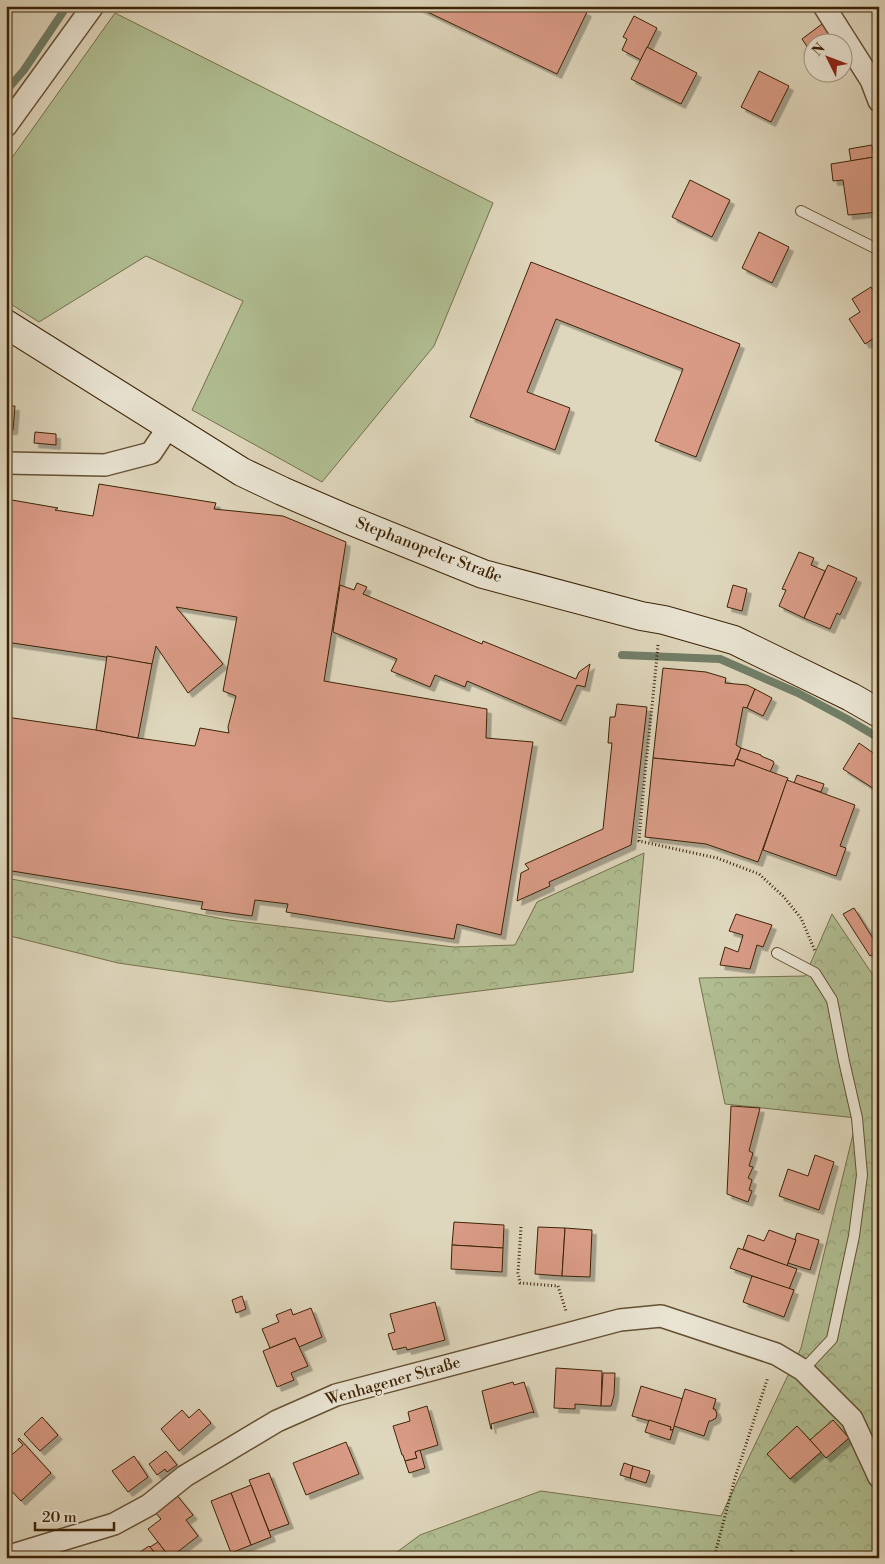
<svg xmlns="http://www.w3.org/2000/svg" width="885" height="1564" viewBox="0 0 885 1564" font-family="'Libre Bodoni',serif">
<defs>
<pattern id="forest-crowns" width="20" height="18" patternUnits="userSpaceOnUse" patternTransform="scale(1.25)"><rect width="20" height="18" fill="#b0be92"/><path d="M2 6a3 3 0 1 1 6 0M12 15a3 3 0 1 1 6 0" fill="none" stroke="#98a37c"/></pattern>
<filter id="shadow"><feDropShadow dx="4.5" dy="4.5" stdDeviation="0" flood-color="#0004"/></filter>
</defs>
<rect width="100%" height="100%" fill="#dfd7bd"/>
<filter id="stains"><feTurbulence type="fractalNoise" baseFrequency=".004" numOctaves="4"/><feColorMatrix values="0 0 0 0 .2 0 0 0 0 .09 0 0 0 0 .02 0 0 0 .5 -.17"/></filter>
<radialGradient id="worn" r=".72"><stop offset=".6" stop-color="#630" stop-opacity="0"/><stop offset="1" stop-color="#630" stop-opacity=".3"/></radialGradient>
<polygon fill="#b0be92" stroke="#76704c" points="115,13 493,203 434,346 322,482 192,410 243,301 146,256 39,322 6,301 6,166"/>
<g fill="url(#forest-crowns)" stroke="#76704c">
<polygon points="644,853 633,972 390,1002 118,963 6,935 6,878 229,920 454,947 515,945 537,902"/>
<polygon points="832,914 879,984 879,1558 389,1558 420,1535 541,1491 721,1516 801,1348 857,1118 725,1104 699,978 805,976"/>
</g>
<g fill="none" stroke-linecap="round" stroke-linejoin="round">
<g stroke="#717e68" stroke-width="8">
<polyline points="6,91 24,70 67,6"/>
<polyline points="622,655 720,659 798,693 847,719 879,738"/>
</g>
</g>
<g fill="#d99b86" stroke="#3c2305" filter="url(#shadow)">
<polygon points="415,6 575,6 587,12 557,74"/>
<polygon points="634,16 657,28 641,60 622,50 627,39 623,37"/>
<polygon points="822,24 837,42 812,42 812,54 802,39"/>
<polygon points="647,47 697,73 681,104 631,79"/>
<polygon points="759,71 789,86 771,122 741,107"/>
<polygon points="872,145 874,157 851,161 849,149"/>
<polygon points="874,157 877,173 879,175 879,212 848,215 843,180 833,181 831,164"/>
<polygon points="690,180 730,200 712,237 672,217"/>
<polygon points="759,232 789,247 772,283 742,268"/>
<polygon points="531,262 740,344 696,457 655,441 683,369 556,319 527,392 570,408 555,450 470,417"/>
<polygon points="871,287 879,299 879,301 875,304 879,310 879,335 865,344 849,319 860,312 852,299"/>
<polygon points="6,406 15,406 13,430 6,430"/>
<polygon points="35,432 56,434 56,445 34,443"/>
<polygon points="99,484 216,503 214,509 283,516 346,542 324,681 487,709 486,738 533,742 501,935 457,924 454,939 286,912 288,904 255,900 252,916 201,909 203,902 6,870 6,717 96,730 138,738 195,746 200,728 229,733 228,727 236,696 223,691 237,617 176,607 223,664 188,693 156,646 152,664 6,642 6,499 58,508 55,510 93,516"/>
<polygon points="799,552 814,558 811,565 825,571 804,618 779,606 786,590 782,589"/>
<polygon points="828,565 857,578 840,615 837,613 830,629 804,618"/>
<polygon points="357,583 367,587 363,594 482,644 483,641 576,679 579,672 590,664 585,687 577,685 561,721 467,681 465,687 435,675 430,687 391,671 397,659 333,632 340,585 354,590"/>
<polygon points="733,585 747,589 742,611 727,607"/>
<polygon points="107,656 152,664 138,738 96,730"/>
<polygon points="663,668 706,672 726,678 725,683 747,685 755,689 747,708 743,707 736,745 741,748 734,766 653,758"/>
<polygon points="755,689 772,698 763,716 747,708"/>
<polygon points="617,704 647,707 631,845 549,882 550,886 517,901 521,873 529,869 525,864 603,829 612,743 608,743 610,717 615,717"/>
<polygon points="859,743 879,757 879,792 843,769"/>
<polygon points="741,748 761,755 761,756 773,761 774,763 770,772 737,759"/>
<polygon points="653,758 734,766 736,759 788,778 758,862 706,844 645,837"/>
<polygon points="797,775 824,784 821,792 794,783"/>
<polygon points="787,780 855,805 840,846 846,848 836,876 763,850"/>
<polygon points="854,908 879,948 879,950 870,956 843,914"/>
<polygon points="736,914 772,925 763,947 757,945 750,969 720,965 725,947 738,952 742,939 743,935 729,931"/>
<polygon points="731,1106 760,1108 749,1151 753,1153 749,1166 753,1167 748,1178 752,1180 749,1190 752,1191 748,1202 727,1194"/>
<polygon points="815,1155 834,1162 819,1210 779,1196 788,1169 808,1176"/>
<polygon points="454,1222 504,1225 503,1248 452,1245"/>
<polygon points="538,1227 565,1228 562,1276 535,1274"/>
<polygon points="565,1228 592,1230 590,1277 562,1276"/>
<polygon points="769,1230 796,1240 787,1266 743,1249 748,1235 764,1241"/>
<polygon points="797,1233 819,1240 810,1270 788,1263 796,1240 795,1239"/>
<polygon points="452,1245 503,1248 502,1272 451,1269"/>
<polygon points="738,1248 797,1269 789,1289 730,1268"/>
<polygon points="752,1276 794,1290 784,1317 743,1302"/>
<polygon points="242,1296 246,1309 236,1313 232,1300"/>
<polygon points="435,1302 445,1340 407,1350 406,1347 393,1350 388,1334 395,1332 390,1314"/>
<polygon points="311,1308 322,1337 299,1347 295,1338 270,1348 262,1329 279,1322 276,1315 291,1309 293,1315"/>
<polygon points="295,1338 308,1366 291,1373 294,1380 277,1387 263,1351"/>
<polygon points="556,1368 602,1371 601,1406 575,1404 575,1409 554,1408"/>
<polygon points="603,1373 615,1373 614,1395 611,1406 601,1406"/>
<polygon points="513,1382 514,1385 524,1382 534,1413 532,1412 491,1424 492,1429 491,1429 482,1391"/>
<polygon points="641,1386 683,1399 673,1430 670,1430 671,1427 632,1416"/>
<polygon points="685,1389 716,1399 713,1409 715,1409 717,1414 716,1418 711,1421 709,1421 704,1436 674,1426"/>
<polygon points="427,1406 438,1445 415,1452 417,1458 405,1461 403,1455 402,1455 393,1426 410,1421 408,1412"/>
<polygon points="199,1409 211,1423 179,1451 161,1429 182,1410 189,1418"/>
<polygon points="42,1417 58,1435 40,1451 24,1434"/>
<polygon points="649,1420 671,1427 670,1430 673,1430 670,1440 645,1432"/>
<polygon points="833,1420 849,1438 826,1458 810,1440"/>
<polygon points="797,1426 821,1452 790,1479 767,1454"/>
<polygon points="19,1438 51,1473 21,1501 6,1485 6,1460 23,1445 18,1440"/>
<polygon points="346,1442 359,1474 306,1495 293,1463"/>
<polygon points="420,1450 425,1468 409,1473 405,1461 417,1458 415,1452"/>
<polygon points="166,1451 177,1465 167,1472 165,1469 157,1475 149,1464"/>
<polygon points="134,1456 148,1477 128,1492 112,1471"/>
<polygon points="624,1463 633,1466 630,1478 620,1475"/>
<polygon points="633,1466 650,1471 646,1483 630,1478"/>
<polygon points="269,1473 289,1524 269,1531 249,1480"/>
<polygon points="251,1485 271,1537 251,1545 231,1493"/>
<polygon points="175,1493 193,1515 186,1520 198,1536 170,1558 148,1529 161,1519 153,1510"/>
<polygon points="231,1493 251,1545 231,1553 211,1501"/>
<polygon points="158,1542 170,1558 177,1552 182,1558 159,1558 150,1547"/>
<polygon points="149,1546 150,1547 159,1558 144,1558 140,1552"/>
<polygon points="791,1550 803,1558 786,1558"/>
</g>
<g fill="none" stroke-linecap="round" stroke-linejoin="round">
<defs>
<g id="lane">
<polyline points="801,211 879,250"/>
<polyline points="777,953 815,973 832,1000 844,1061 857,1118 862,1175 854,1236 832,1339 803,1370"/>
</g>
<g id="street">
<polyline points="824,6 871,80 879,101"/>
<polyline points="6,126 93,6"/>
<polyline points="6,463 105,465 151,453 169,426"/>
<polyline points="6,1557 114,1524 149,1505 185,1476 277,1421 336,1395 620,1320 661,1316 776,1354 803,1370 852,1419 879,1477"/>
</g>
<polyline id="secondary" points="6,324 242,472 282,491 347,519 483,574 641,616 664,620 734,640 851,697 879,713"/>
</defs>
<use href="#lane" stroke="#655033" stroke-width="12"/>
<use href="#street" stroke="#655033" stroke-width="24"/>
<use href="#secondary" stroke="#3c2305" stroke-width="30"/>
<g stroke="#3c2305" stroke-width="3" stroke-dasharray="1 2.5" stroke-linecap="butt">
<path d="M658,645C652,711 644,776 639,841L717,858L759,874L783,896L801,918L815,951"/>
<polyline points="521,1227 518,1273 520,1283 558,1286 566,1311"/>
<polyline points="714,1558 735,1478 768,1377"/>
</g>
<use href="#lane" stroke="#eae5d4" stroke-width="10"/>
<use href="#street" stroke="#eae5d4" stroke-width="21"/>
<use href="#secondary" stroke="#eae5d4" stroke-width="28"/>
</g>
<g text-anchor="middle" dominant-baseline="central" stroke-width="4" stroke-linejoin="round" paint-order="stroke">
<g font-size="16" fill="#3c2305" stroke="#eae5d4">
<text transform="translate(429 550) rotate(21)">Stephanopeler Straße</text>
<text transform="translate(393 1381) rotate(-16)">Wenhagener Straße</text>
</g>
</g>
<rect width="885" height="1564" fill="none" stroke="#dfd7bd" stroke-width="25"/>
<rect x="8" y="8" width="870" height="1549" fill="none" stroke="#3c2305" stroke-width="2.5"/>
<rect x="12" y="12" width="860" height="1539" fill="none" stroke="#3c2305"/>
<g transform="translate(828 58) rotate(312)"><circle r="24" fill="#eae5d4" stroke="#a49781"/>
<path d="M0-4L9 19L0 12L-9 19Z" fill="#8f2418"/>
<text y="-8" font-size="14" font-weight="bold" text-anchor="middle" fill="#3c2305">N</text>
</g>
<path d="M35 1522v8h79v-8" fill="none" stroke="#3c2305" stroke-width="2.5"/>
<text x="42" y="1522" font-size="15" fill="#3c2305" stroke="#eae5d4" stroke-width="4" paint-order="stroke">20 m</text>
<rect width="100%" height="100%" filter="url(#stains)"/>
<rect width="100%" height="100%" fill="url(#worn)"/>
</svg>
